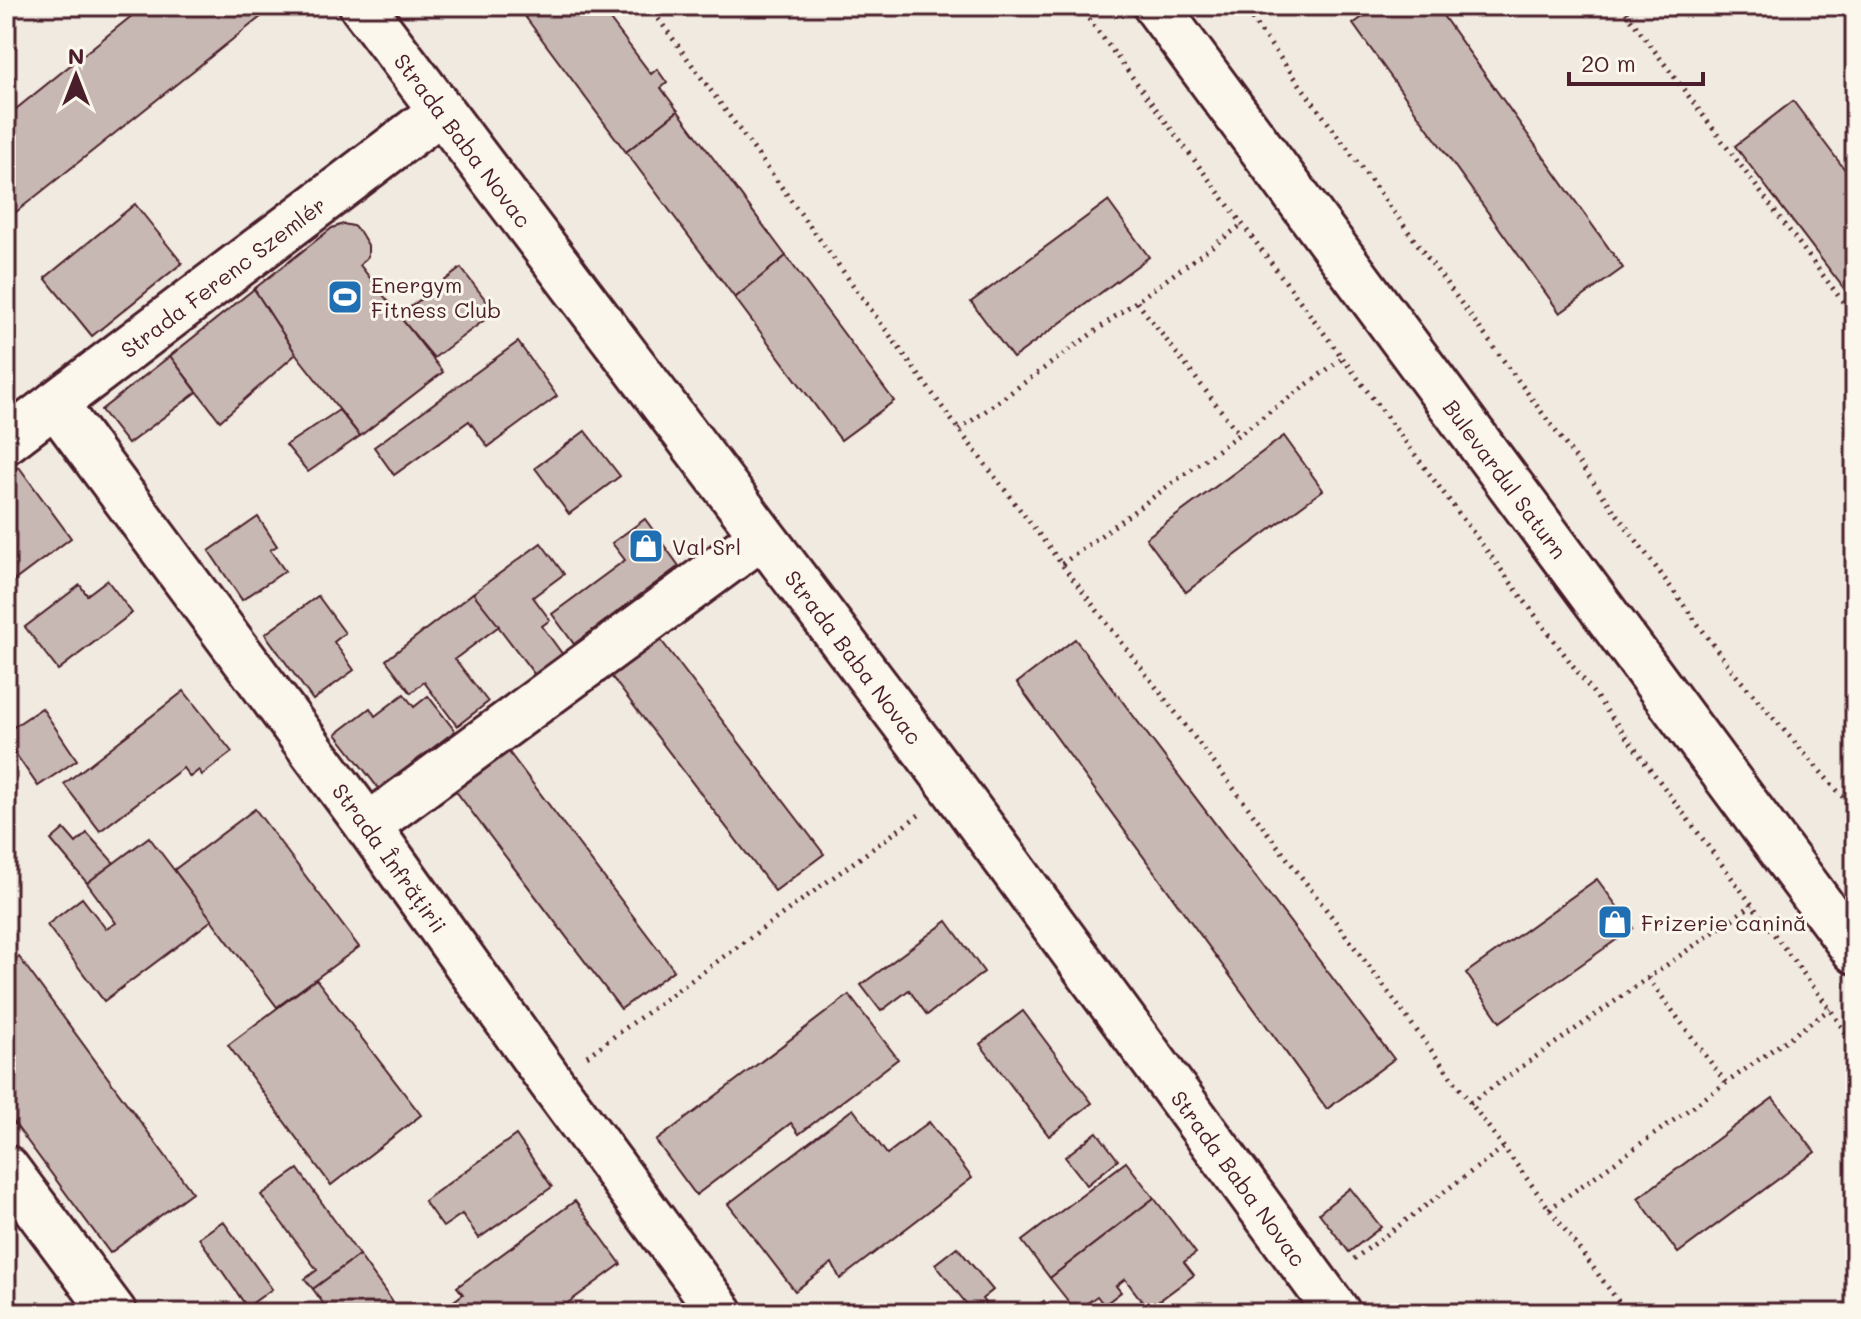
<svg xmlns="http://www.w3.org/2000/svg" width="1861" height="1319" viewBox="0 0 1861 1319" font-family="Mali,sans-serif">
<rect width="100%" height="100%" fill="#f0eae0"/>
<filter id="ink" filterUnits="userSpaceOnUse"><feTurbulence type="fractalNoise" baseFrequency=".0125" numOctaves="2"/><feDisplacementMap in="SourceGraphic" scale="16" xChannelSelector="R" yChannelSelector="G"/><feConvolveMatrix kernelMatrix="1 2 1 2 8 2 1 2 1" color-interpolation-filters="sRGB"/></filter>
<g filter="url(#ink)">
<g fill="#c8b8b3" stroke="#4a1f2b" stroke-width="2">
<polygon points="144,6 263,6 267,12 6,220 6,117"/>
<polygon points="536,6 612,6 616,11 608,17 651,74 657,69 667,83 661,88 678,111 626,152 524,15"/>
<polygon points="1378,6 1436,6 1623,268 1560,313 1353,24"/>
<polygon points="1793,101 1855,183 1855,303 1735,146"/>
<polygon points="678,111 786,256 735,298 626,152"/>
<polygon points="1108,201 1149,257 1013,358 971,302"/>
<polygon points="135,204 182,263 92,336 45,278"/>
<polygon points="343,224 353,226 360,232 368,245 368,256 360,265 443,372 360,436 296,354 254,289 332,228"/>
<polygon points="786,256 894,401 841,440 735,298"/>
<polygon points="461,268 495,312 434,358 399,316"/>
<polygon points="254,289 296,354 220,421 170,356"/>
<polygon points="518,342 557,396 488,447 469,421 394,475 374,447"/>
<polygon points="170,356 197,392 128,444 101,410"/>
<polygon points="339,410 360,436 308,472 286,445"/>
<polygon points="585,431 620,476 569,514 535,468"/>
<polygon points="1284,436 1323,490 1186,592 1146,538"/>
<polygon points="19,467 71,538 15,580 6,568 6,476"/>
<polygon points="258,517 277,546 270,550 285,571 242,600 209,551"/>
<polygon points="645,519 679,566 574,644 552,614 625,560 612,543"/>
<polygon points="541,543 564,574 533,597 550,620 542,626 563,655 535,675 473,593"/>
<polygon points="107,580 132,613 58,670 25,627 80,585 87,595"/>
<polygon points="473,593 499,626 455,659 488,702 457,726 424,682 411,693 386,660"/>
<polygon points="318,596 345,633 334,642 354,670 313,700 265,634"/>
<polygon points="654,631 824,854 775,891 605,668"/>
<polygon points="1075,639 1394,1059 1327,1109 1017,683"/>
<polygon points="184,691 232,752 202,775 199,770 190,777 183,768 100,831 64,784"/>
<polygon points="404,694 414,707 428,696 455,731 379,789 336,734 370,708 375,716"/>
<polygon points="42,708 77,760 38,786 8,743 11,740 6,732"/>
<polygon points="505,747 674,970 621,1009 452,786"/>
<polygon points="255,809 359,947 277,1007 174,870"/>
<polygon points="64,829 76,843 87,833 114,863 87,883 51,840"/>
<polygon points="149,837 212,920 104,1001 47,925 82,898 106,929 116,923 87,883"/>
<polygon points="1597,879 1633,928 1500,1022 1466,973"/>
<polygon points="947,921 984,972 927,1015 909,990 881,1011 861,985"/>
<polygon points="19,957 192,1192 110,1253 6,1112 6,967"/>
<polygon points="316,979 421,1115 331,1185 228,1045"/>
<polygon points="849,995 898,1059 799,1134 791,1123 696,1195 656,1141"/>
<polygon points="1023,1011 1092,1103 1049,1136 980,1044"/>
<polygon points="1773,1098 1815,1152 1678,1253 1638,1198"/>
<polygon points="853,1109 887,1154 929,1122 972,1178 840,1279 832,1263 795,1291 728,1204"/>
<polygon points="1097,1132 1118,1160 1087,1185 1065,1157"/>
<polygon points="516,1135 552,1187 479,1238 462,1214 443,1227 424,1201"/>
<polygon points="1126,1162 1154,1198 1050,1278 1022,1241"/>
<polygon points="298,1169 359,1255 313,1289 305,1279 317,1270 261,1195"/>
<polygon points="1350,1188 1381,1227 1349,1252 1319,1213"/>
<polygon points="1154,1198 1196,1253 1184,1262 1194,1275 1148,1309 1125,1279 1116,1286 1121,1292 1104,1305 1097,1296 1076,1311 1050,1278"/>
<polygon points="575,1201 621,1264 554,1313 444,1313 442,1310 463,1294 457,1287"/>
<polygon points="223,1221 272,1289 247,1307 199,1238"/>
<polygon points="957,1247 993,1290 982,1299 993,1313 962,1313 969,1307 935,1264"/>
<polygon points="359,1255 397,1308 390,1313 330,1313 313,1289"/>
<polygon points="1044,1301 1052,1313 1026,1313"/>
</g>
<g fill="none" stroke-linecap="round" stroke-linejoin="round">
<defs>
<g id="minor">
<path id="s1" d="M362,6L954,789L1338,1313"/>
<path id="s2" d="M55,404L368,826L551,1082L721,1313"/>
<path id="s3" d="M6,441L440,112"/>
<polyline points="368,826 761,537"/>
<polyline points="6,1168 114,1313"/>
</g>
<g id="major">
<path id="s4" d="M1156,6L1855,951"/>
</g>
</defs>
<use href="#minor" stroke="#4a1f2b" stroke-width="50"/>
<use href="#major" stroke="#4a1f2b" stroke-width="50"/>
<g stroke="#4a1f2b" stroke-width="5" stroke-dasharray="2 6" stroke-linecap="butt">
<polyline points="649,6 959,430 1332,917 1627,1313"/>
<polyline points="1079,6 1830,1009 1855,1048"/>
<polyline points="1242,6 1734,673 1855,811"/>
<polyline points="1621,6 1855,318"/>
<polyline points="1137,302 1239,434"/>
<polyline points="959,430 1243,224"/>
<polyline points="1062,564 1343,358"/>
<polyline points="1648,978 1726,1083"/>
<polyline points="587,1056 919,815"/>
<polyline points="1470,1103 1752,905"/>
<polyline points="1549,1209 1830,1009"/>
<polyline points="1354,1259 1503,1148"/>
</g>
<use href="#minor" stroke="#fbf7ec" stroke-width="44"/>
<use href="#major" stroke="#fbf7ec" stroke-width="44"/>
</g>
</g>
<defs>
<symbol id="stadium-square" viewBox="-11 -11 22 22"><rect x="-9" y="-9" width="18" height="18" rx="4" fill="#1f6fb2" stroke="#fbf7ec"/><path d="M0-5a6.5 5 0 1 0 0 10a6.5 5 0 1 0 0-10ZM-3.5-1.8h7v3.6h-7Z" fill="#fff"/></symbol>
<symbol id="shop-square" viewBox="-11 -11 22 22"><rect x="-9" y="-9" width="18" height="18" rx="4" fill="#1f6fb2" stroke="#fbf7ec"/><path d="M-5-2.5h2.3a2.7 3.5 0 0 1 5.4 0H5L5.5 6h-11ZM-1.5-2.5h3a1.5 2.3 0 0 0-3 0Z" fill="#fff"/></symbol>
</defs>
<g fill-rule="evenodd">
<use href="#stadium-square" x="325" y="277" width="40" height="40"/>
<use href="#shop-square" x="626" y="526" width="40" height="40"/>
<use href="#shop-square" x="1595" y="902" width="40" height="40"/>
</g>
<g text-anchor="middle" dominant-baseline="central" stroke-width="6" stroke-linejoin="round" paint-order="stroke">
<g font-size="22" fill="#4a1f2b" stroke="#fbf7ec">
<text stroke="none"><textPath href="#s1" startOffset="168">Strada Baba Novac</textPath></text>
<text stroke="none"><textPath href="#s3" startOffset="272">Strada Ferenc Szemlér</textPath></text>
<text stroke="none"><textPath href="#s4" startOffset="588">Bulevardul Saturn</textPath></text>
<text stroke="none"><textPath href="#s1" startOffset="816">Strada Baba Novac</textPath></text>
<text stroke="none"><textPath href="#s2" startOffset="564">Strada Înfrățirii</textPath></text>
<text stroke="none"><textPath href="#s1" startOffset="1464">Strada Baba Novac</textPath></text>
</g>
<g font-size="22" fill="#4a1f2b" stroke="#fbf7ec" text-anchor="start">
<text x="371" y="284">Energym<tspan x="371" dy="25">Fitness Club</tspan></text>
<text x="672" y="546">Val Srl</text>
<text x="1641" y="922">Frizerie canină</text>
</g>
</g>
<rect width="1861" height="1319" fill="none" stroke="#fbf7ec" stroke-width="32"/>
<rect x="16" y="16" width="1829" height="1287" fill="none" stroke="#4a1f2b" stroke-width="3" filter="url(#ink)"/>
<g transform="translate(76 76)" stroke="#fbf7ec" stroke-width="6" paint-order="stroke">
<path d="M0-6L14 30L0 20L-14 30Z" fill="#4a1f2b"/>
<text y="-12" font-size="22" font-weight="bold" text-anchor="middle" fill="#4a1f2b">N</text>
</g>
<path d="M1569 72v12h134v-12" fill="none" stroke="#4a1f2b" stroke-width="4"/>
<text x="1581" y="72" font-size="24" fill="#4a1f2b" stroke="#fbf7ec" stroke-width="6" paint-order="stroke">20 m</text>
</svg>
